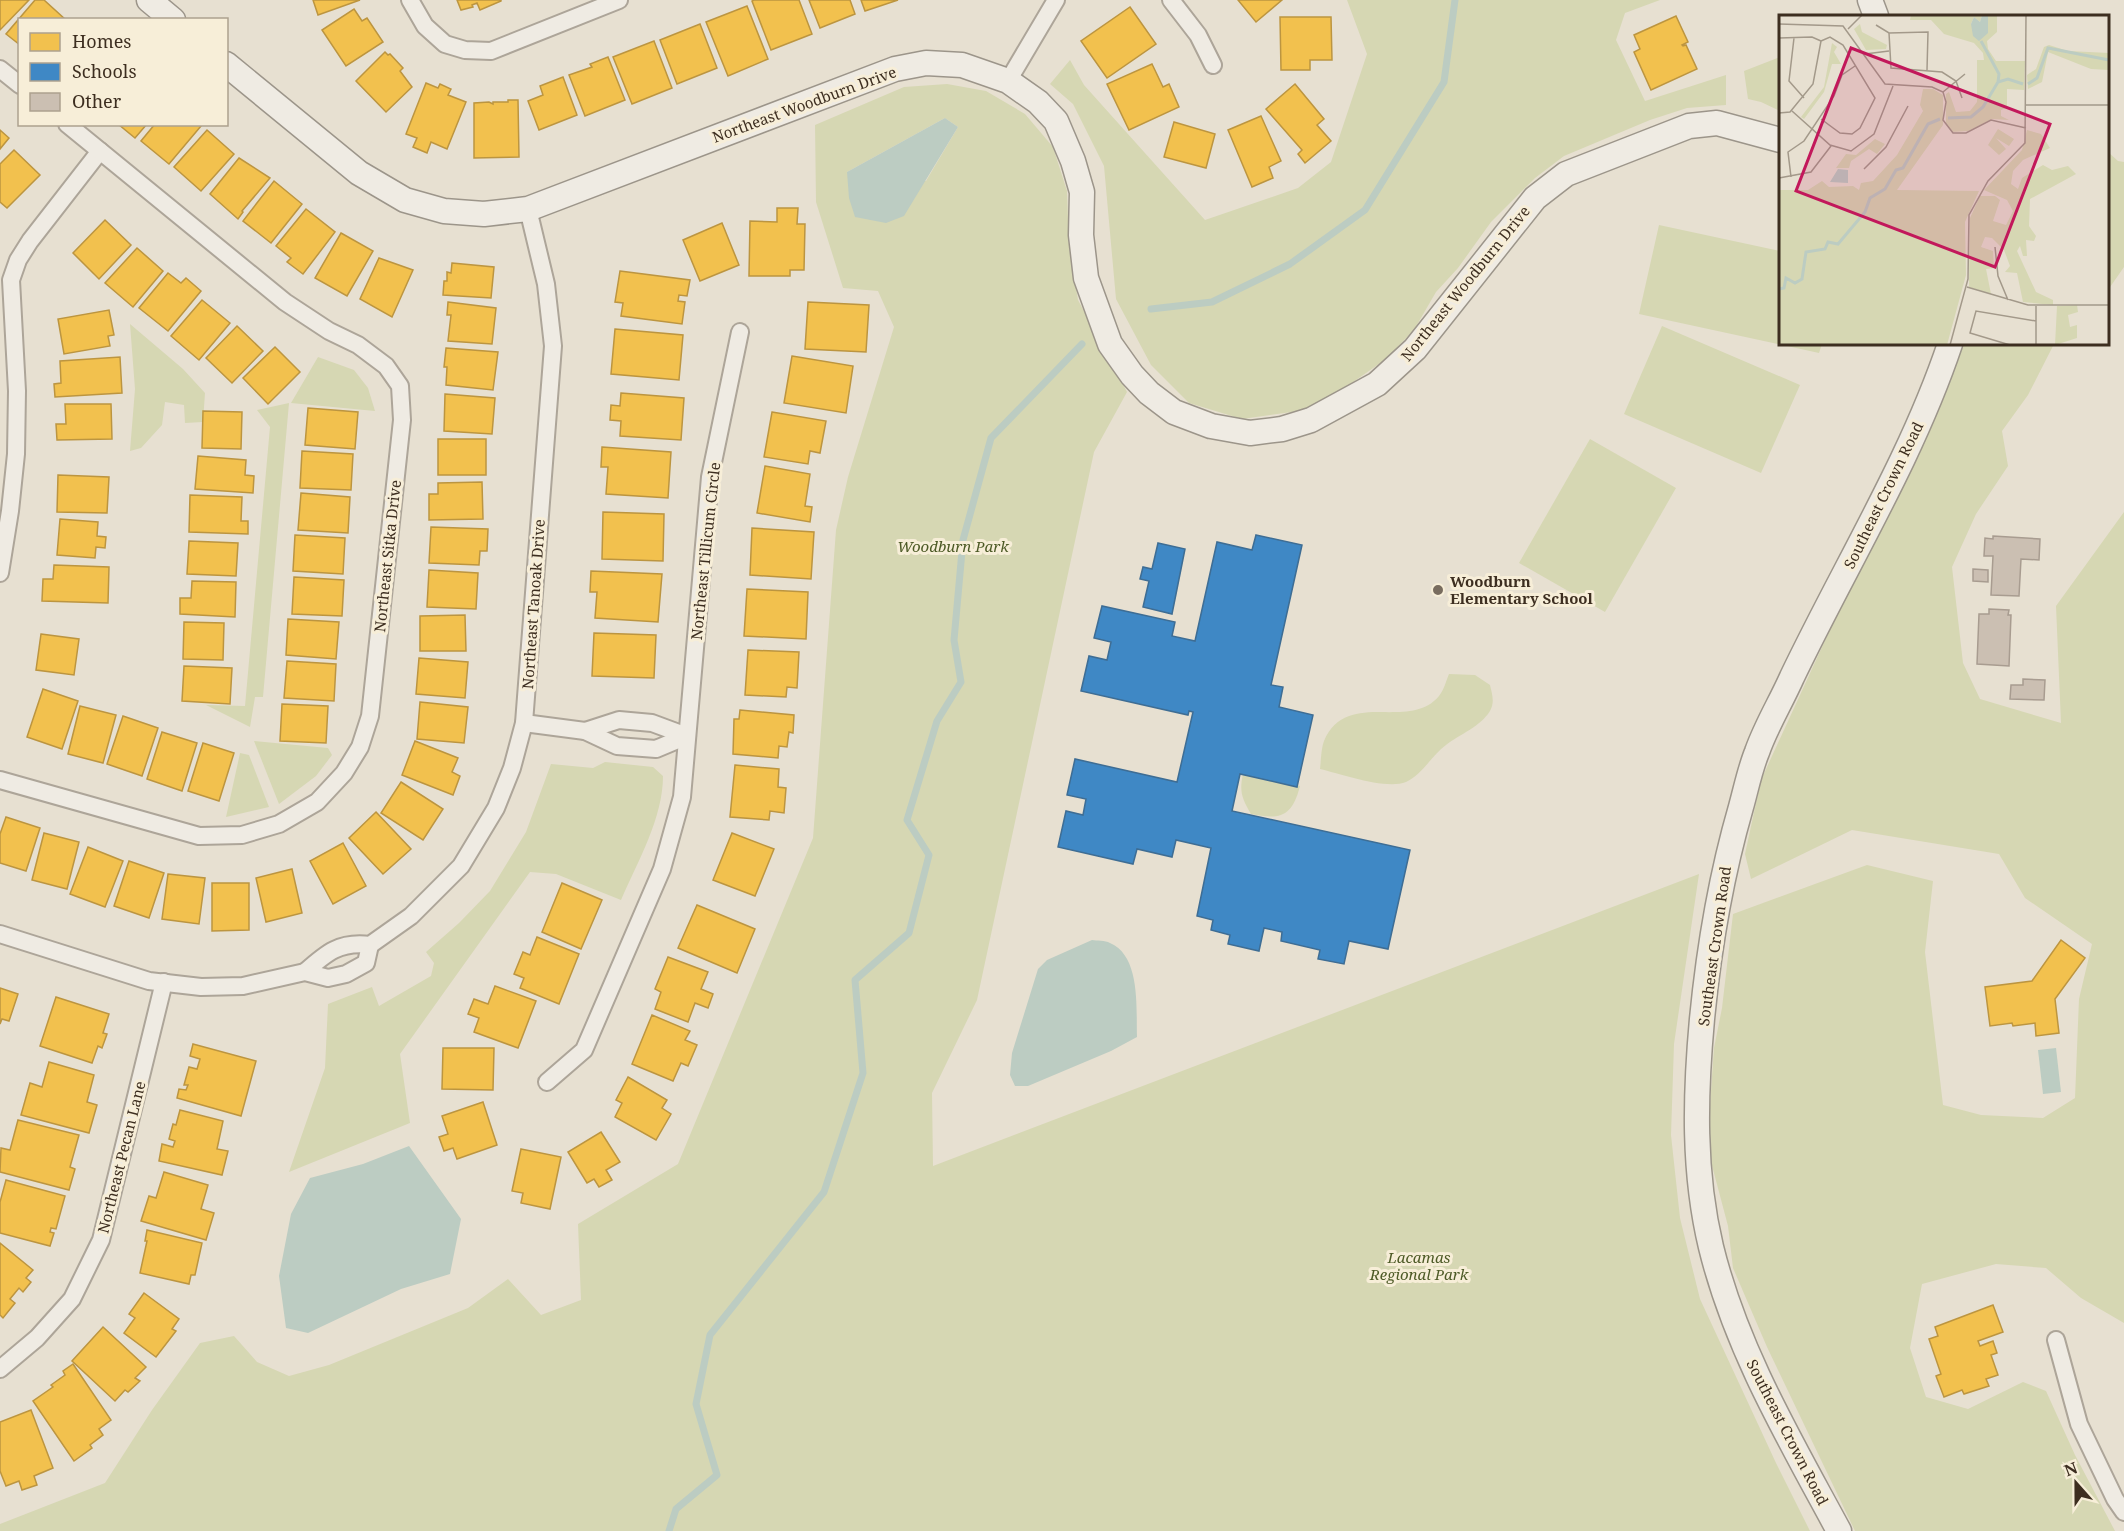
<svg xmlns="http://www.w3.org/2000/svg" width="2124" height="1531" viewBox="0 0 2124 1531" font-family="'Noto Serif',serif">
<rect width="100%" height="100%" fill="#e7e0d1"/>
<g fill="#d6d7b3" fill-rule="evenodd">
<polygon points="1347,0 1660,0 1625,13 1616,40 1645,101 1726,75 1726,105 1687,108 1650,120 1564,156 1535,178 1491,222 1458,268 1436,292 1414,330 1386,359 1346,387 1306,410 1242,419 1189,403 1151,365 1116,299 1104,166 1073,104 1050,84 1070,60 1084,85 1205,220 1298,188 1331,162 1367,54"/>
<polygon points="1780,57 1780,111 1761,102 1748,99 1744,71"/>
<path d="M947,84L986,91L1025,114L1053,147L1067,191L1069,244L1078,300L1127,392L1094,452L977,1000L932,1093L933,1166L1699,874L1674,1044L1671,1135L1680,1218L1700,1299L1776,1463L1810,1531H0V1524L105,1483L152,1410L200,1343L234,1336L257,1362L289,1376L329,1365L468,1308L508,1279L541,1315L581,1300L578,1224L678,1164L813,838L836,530L848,477L894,327L878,291L843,288L816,202L815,125L904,87ZM945,118L958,127L926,181L847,172Z"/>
<polygon points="2108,152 2118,161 2124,162 2124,267 2108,290"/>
<polygon points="1659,225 1780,251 1780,344 1822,344 1819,353 1639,314"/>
<polygon points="130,324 183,369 205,393 203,422 185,423 184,405 165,402 162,425 141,448 130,451 135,389"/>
<polygon points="1662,326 1800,385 1761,473 1624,414"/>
<polygon points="1961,344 2054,344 2028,395 2002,431 2008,466 1976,514 1952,567 1963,663 1980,699 2061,723 2056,606 2124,512 2124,1323 2081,1298 2046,1268 1996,1264 1922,1284 1910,1348 1926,1397 1968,1409 2023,1382 2046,1391 2075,1455 2115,1531 1855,1531 1767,1347 1733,1268 1728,1226 1710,1158 1710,1105 1714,1048 1722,1008 1733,914 1867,865 1933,881 1925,952 1943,1105 1981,1115 2043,1118 2075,1098 2079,999 2092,944 2025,898 1999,854 1852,830 1751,879 1745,854 1761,780"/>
<polygon points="318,357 354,370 368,388 375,411 291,403"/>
<polygon points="289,403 263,697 255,697 250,727 206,705 245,706 270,427 257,410"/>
<polygon points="1590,439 1676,488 1605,612 1519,563"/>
<path d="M1449,674L1475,675L1490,685C1492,694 1495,702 1490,711C1480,727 1460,734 1446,745C1432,755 1422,775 1406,782C1386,790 1341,774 1320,769C1321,761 1321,749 1324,741C1347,688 1409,732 1439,696C1444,690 1446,681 1449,674Z"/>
<polygon points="254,741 328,748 332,755 316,776 279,804"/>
<polygon points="240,753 249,755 269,807 226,817"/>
<path d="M605,762L653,767L663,776C663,818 638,861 621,900L556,874L530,872L400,1054L410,1123L289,1172L325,1068L328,1004L372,987L379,1006L431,976L434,963L426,952L459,923L490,891L526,832L551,764L593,768Z"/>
<path d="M1243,774L1300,786C1292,817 1280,820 1251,814C1242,799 1239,791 1243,774Z"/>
</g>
<g fill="#bcccc2">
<polygon points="945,118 958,127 904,216 886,223 855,217 849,198 847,172"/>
<path d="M1092,940C1097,941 1105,940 1110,943C1141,956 1136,1009 1137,1037L1111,1051L1028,1086H1015L1010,1075L1012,1053L1038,969L1047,960Z"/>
<polygon points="2056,1048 2061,1092 2043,1094 2038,1050"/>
<polygon points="409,1146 461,1219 450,1274 401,1289 308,1333 286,1328 279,1276 291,1214 310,1178 363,1164"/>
</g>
<g fill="#f2c14e" stroke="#bc9540" stroke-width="1.5">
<polygon points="0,0 29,0 0,30"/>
<polygon points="35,0 44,0 66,20 20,20 20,45 6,34"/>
<polygon points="313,0 360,0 318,15"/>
<polygon points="457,0 501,0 501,1 480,10 477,3 472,5 473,7 461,10"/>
<polygon points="754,0 799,0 812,34 771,50 752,1"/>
<polygon points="809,0 850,0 855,14 820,28"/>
<polygon points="861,0 898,0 865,11"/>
<polygon points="1238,0 1282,0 1256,22"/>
<polygon points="747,6 768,59 728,76 706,22"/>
<polygon points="1130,7 1156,44 1107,78 1081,41"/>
<polygon points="354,9 362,21 367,18 383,42 346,66 322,30"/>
<polygon points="1676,16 1688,42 1682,45 1683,46 1686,45 1697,69 1651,90 1634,52 1640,49 1634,35"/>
<polygon points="1280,17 1331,17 1332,60 1310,60 1310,70 1281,70"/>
<polygon points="700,24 717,68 677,84 660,40"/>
<polygon points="654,41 672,88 632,104 613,57"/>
<polygon points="385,52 388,55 390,54 403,68 400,71 412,87 386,112 356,81"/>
<polygon points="608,57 625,100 585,116 569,75 592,67 590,64"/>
<polygon points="1152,64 1163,87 1169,84 1179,107 1129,130 1107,84"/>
<polygon points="563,77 577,115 539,130 528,101 543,95 540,86"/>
<polygon points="426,83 438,88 440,84 451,89 448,95 466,102 447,149 431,142 427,153 413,147 417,138 406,134"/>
<polygon points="1295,84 1324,119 1317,125 1331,141 1305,163 1298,154 1302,150 1266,109"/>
<polygon points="508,100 518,100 519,157 474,158 474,103 489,102 493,104 493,102 508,102"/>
<polygon points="1261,116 1281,161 1269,167 1273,178 1252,187 1228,130"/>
<polygon points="1174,122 1215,134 1206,168 1164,157"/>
<polygon points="118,124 147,124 135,138"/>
<polygon points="155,124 199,124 201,126 169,164 141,141"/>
<polygon points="0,130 9,138 0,149"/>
<polygon points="207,130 234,154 201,191 174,167"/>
<polygon points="14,150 40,175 7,208 0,202 0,164"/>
<polygon points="239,158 270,178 242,211 243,212 238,219 210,194"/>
<polygon points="274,181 302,204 271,243 243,221"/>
<polygon points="777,208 798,208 797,224 805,224 804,270 790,270 790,276 749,276 750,221 777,222"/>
<polygon points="306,209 335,232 303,274 287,262 291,258 276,246"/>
<polygon points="105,220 131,245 99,279 73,253"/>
<polygon points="722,223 739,265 700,281 683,240"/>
<polygon points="341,233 373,251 347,296 315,278"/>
<polygon points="137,248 163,271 133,307 105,283"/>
<polygon points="379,258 413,270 392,317 360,299"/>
<polygon points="452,263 494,267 491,298 443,295 444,281 447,281 447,272 451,273"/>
<polygon points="620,271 690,280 687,296 679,295 678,301 685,302 682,324 621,316 623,303 615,302"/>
<polygon points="168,273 181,283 186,278 201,291 168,331 139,308"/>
<polygon points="202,300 230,323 199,360 171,336"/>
<polygon points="448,302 496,308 492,344 448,341 451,315 447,315"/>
<polygon points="808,302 869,305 866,352 805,349"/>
<polygon points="109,310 114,335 108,336 110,346 64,354 58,319"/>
<polygon points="237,326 263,351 232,383 206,358"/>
<polygon points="615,329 683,335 679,380 611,374"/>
<polygon points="275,347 300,372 268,404 243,378"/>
<polygon points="446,348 498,352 493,390 446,385 447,367 444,367"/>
<polygon points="792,356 853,366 846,413 784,403"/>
<polygon points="120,357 122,393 55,397 54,384 61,383 60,361"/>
<polygon points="621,393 684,398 681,440 620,436 621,421 610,420 611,405 620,406"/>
<polygon points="445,394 495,398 492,434 444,431"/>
<polygon points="65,404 111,404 112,439 57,440 56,424 66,424"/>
<polygon points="308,408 358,412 355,449 305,445"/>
<polygon points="203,411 242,412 241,449 202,448"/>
<polygon points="772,412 826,421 820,453 810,451 808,464 764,457"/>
<rect x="438" y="439" width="48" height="36"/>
<polygon points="602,447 671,452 668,498 606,494 608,467 601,467"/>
<polygon points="302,451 353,454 351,490 300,488"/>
<polygon points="198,456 246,460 245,475 254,476 253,493 195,489"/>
<polygon points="765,466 810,474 805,506 812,507 810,522 757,513"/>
<polygon points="58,475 109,477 107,513 57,512"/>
<polygon points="482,482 483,519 429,520 429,494 438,494 438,483"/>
<polygon points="301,493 350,497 348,533 298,530"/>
<polygon points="190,495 242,497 241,521 248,521 248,534 189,532"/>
<polygon points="603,512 664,514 663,561 602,559"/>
<polygon points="60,519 98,522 97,536 106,537 105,548 96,547 95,558 57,555"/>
<polygon points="431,527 488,529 487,551 480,551 479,565 429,563"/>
<polygon points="752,528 814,532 811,579 750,575"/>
<polygon points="295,535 345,538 343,574 293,571"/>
<polygon points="189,541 238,543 236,576 187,574"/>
<polygon points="54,565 109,567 108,603 42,601 43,579 53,579"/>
<polygon points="429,570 478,573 476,609 427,607"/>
<polygon points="591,571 662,574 658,622 595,618 597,592 590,592"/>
<polygon points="294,577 344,580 342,616 292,614"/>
<polygon points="192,581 236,582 235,617 180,614 180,598 191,598"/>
<polygon points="747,589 808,592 806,639 744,636"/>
<polygon points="465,615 466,651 420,651 420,616"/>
<polygon points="288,619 339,622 336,659 286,655"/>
<polygon points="184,622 224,623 223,660 183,659"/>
<polygon points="594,633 656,635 654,678 592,676"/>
<polygon points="41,634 79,639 74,675 36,670"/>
<polygon points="748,650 799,652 797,688 787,687 786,697 745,695"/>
<polygon points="419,658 468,662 465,698 416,694"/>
<polygon points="287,661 336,664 334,701 284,698"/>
<polygon points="184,666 232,668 230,704 182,701"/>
<polygon points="43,689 78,701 62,749 27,737"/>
<polygon points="420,702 468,707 464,743 417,739"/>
<polygon points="282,704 328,706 326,743 280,741"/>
<polygon points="80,706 116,715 103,763 68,754"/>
<polygon points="740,710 794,715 793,733 789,732 787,747 779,746 778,758 733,754 734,719 739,719"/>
<polygon points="123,716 158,728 142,776 107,764"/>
<polygon points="162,732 197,743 182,791 147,779"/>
<polygon points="415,741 458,758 452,772 460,776 453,795 402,775"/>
<polygon points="203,743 234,753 219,801 188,791"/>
<polygon points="735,765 779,769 778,787 786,788 784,813 770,811 769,820 730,817"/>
<polygon points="401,782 443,809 423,840 381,813"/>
<polygon points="376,812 411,849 383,874 349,838"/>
<polygon points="6,817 40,828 26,871 0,863 0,834"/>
<polygon points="44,833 79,842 67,889 32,880"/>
<polygon points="732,833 774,849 755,896 713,880"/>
<polygon points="343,843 366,886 333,904 310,861"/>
<polygon points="88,847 123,861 105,907 70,894"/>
<polygon points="129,861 164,873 149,918 114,906"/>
<polygon points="292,869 302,913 266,922 256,878"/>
<polygon points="168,874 205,878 199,924 162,919"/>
<polygon points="212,883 249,883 249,930 212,931"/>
<polygon points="562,883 602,900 581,949 542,932"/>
<polygon points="697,905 755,929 737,973 678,948"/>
<polygon points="537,937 579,954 559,1004 520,988 524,978 514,974 523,952 530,955"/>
<polygon points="2061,940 2085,958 2055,999 2059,1033 2036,1036 2035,1023 2013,1026 2012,1023 1990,1026 1985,987 2032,981"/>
<polygon points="668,957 708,972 701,989 713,994 708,1008 695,1003 688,1022 655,1009 661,992 655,989"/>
<polygon points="495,986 536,1001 518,1048 474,1032 479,1018 468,1014 474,999 488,1004"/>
<polygon points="0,988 18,994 9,1021 2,1019 0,1024"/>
<polygon points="56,997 109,1014 103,1033 107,1034 102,1048 98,1046 92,1063 40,1046"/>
<polygon points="652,1015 690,1031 685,1040 697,1045 688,1066 681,1063 673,1081 632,1064"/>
<polygon points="193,1044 256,1061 241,1116 177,1098 179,1089 186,1090 188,1085 184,1085 189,1067 197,1069 200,1059 190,1056"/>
<polygon points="443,1048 494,1048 493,1090 442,1089"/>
<polygon points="49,1062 94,1075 87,1102 97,1105 89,1133 21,1115 30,1083 42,1087"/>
<polygon points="628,1077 667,1100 662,1108 671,1114 656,1140 615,1117 622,1103 616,1100"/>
<polygon points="483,1102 497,1145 457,1159 453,1148 444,1151 439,1137 448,1134 442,1116"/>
<polygon points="180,1110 223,1121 217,1149 228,1151 222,1175 159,1161 162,1144 173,1147 175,1141 169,1139 173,1124 176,1125"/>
<polygon points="18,1120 79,1135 70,1167 75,1169 69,1190 0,1172 1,1148 10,1150"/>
<polygon points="601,1132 620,1162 606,1170 612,1180 599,1187 594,1179 587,1183 568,1152"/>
<polygon points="521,1149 561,1157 550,1209 521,1203 523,1193 512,1191"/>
<polygon points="164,1172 208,1185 201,1209 214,1213 206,1240 141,1221 149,1196 156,1198"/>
<polygon points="6,1180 65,1196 56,1229 51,1228 50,1232 54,1233 50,1246 0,1233 0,1202"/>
<polygon points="147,1230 202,1243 195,1275 191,1275 189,1284 140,1273 147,1241 145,1241"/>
<polygon points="0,1243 33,1270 26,1278 31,1282 23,1292 19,1288 10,1299 15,1303 3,1318 0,1315"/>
<polygon points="144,1293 179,1319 172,1329 176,1331 156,1357 124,1333 135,1318 129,1314"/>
<polygon points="1993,1305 2003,1332 1978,1341 1980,1346 1993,1341 1997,1353 1991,1355 1998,1375 1986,1379 1989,1386 1964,1394 1962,1390 1944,1397 1936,1376 1941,1374 1929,1339 1938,1336 1935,1327"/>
<polygon points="103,1327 146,1367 135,1378 140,1381 128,1392 125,1390 115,1401 72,1361"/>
<polygon points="73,1364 111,1420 99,1429 103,1435 90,1445 92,1448 74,1461 33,1401 53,1387 51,1385 65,1375 63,1371"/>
<polygon points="31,1410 53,1468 34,1476 37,1485 22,1490 19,1481 6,1486 0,1471 0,1422"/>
</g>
<g fill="#3f88c5" stroke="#3e6d94" stroke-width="1.5">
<polygon points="1256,535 1302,545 1271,685 1283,687 1279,707 1313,715 1297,787 1240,774 1232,811 1410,850 1388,949 1349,941 1344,964 1318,959 1320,950 1281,941 1282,932 1264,928 1259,951 1228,944 1230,935 1211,930 1213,920 1197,916 1211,848 1176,840 1172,857 1137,849 1133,864 1058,847 1066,811 1083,815 1086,799 1067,795 1075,759 1177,782 1193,712 1189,711 1188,715 1081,691 1089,656 1107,660 1111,642 1094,638 1102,606 1175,622 1172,636 1195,641 1217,542 1252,550"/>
<polygon points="1158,543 1185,549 1172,614 1143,607 1149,581 1140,579 1143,567 1152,569"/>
</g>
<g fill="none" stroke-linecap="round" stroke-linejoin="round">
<g stroke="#bcccc2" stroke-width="7">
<polyline points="1151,309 1212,302 1290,264 1365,210 1444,82 1455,0"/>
<polyline points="669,1531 676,1509 717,1475 696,1404 710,1335 824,1192 863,1073 855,980 909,933 929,855 907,820 937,721 961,682 954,640 963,540 991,438 1082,344"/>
</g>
</g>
<g fill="#cbbfb2" stroke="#a89c90" stroke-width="1.5">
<polygon points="1993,536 2040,539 2039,560 2021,559 2019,596 1991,595 1993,556 1984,556 1985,538 1993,539"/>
<polygon points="1973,569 1988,570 1988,582 1973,581"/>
<polygon points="1989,609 2009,610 2008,615 2011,615 2009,666 1977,664 1979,614 1989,614"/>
<polygon points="2023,679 2045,680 2044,700 2010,699 2011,685 2023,685"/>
</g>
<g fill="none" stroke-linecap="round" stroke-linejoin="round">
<defs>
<g id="street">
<polyline points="410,0 425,26 445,44 465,50 491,51 619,0"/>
<polyline points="1171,0 1198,35 1213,65"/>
<polyline points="0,69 20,85"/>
<polyline points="1008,81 1056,0"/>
<polyline points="0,573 10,511 16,454 17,391 11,280 18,260 30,241 100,151"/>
<polyline points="524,723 585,731 617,746 656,749 687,736"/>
<polyline points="585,731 619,720 652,723 687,736"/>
<polyline points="0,780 199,836 242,835 279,824 317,802 344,773 360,747 370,716 402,420 400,386 386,366 358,345 329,331 285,302 67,124"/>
<polyline points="0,934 149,981 201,987 243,986 305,972 328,978 346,974 366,963 370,945"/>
<path d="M305,972C326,953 340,941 370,945L411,916L461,866L496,808L512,768L524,723L553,346L546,284L528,209"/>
<polyline points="547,1082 584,1050 662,869 682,797 710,477 740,332"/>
<polyline points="2056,1340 2079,1424 2115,1499 2124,1512"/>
<polyline points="0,1369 37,1338 72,1299 101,1240 164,982"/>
</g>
<g id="secondary">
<polyline points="149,0 173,20"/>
<polyline points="1870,0 1876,16"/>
<polyline points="226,64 359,173 405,200 444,211 484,214 528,209 895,69 926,63 962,65 1008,81 1038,102 1056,121 1073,161 1082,192 1081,235 1086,278 1110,344 1132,375 1149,393 1174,412 1211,426 1250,433 1282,429 1311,420 1377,384 1415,349 1535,198 1566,174 1689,126 1717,123 1780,140"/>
<path d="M1839,1531C1790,1440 1736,1349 1711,1247C1693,1172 1695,1096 1702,1019C1709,947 1721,876 1741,807C1746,789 1750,769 1757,752C1766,726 1781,702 1792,677C1845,566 1911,460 1950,344"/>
</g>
</defs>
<use href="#street" stroke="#ada599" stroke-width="20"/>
<use href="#secondary" stroke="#9c958a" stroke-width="27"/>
<use href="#street" stroke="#efebe3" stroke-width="16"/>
<use href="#secondary" stroke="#efebe3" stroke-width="24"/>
</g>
<circle fill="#786c5e" stroke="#f7eed8" stroke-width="2" cx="1438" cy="590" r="6"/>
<g text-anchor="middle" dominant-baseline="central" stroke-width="6" stroke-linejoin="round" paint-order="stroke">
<g font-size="15" fill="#3d2e20" stroke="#f7eed8">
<text transform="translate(804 104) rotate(-20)">Northeast Woodburn Drive</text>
<text transform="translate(1465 283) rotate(-51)">Northeast Woodburn Drive</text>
<text transform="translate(1883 495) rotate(-64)">Southeast Crown Road</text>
<text transform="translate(705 551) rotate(-84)">Northeast Tillicum Circle</text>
<text transform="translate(387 556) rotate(-84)">Northeast Sitka Drive</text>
<text transform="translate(533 604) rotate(-86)">Northeast Tanoak Drive</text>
<text transform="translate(1714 946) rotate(-82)">Southeast Crown Road</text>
<text transform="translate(121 1157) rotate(-76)">Northeast Pecan Lane</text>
<text transform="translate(1788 1432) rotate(63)">Southeast Crown Road</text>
</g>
<g font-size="15" font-style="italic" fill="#4d5a26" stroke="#f7eed8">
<text x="953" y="546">Woodburn Park</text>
<text x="1419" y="1257">Lacamas<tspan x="1419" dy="17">Regional Park</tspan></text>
</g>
<g font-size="15" font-weight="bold" fill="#3d2e20" stroke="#f7eed8" text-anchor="start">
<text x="1450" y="581">Woodburn<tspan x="1450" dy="17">Elementary School</tspan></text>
</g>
</g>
<g transform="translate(1779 15)">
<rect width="330" height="330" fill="#e7e0d1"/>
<path d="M132,0H203L201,7L195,2L192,9L208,12L209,0H218V17L208,26L209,34L217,46H246L245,75L228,74V93L222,95V101L230,105L213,104L189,116L173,117L167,108V79L170,77L177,97L191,96L198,87V45H205L204,38L195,28L165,19L152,5H131ZM81,9L83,17L108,30L107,34L87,35L75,14ZM53,28L58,32L55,37L62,49H53L45,77L25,104L22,102L45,72ZM270,30L289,36L330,38V55L312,54L269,37L263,67L249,74L248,60L257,54L265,32ZM144,74H154L164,80V110L118,175L200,176L186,207L187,260L168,330H0V175H29L43,166L50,172L74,171L80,175L82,168L94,166L118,140L144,96L141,90ZM219,114L235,124L230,131L217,123L227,134L220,140L209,130ZM248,115L262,119L271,133L244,145L234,156L232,169L239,174L243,163L264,150L273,155L289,151L297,159L251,184L250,211L257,221L255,226L247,225L248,241H244L241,231L238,236L257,277L274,285V290L244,287L238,258L226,257L231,251L225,235L213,223L206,222L202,232L214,236L215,253L207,254L212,279L190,272L191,203L201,181H216L221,185L214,206L227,210L234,196L228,185L205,175L243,135ZM96,124L106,129L98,139L90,134L72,146L70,153H57L67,139L77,140ZM298,290L299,297L289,300L291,312L298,310V323L276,330L278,291Z" fill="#d6d7b3"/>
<path d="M203,0L209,1V18L200,26L194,21L192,9L195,2L201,7ZM59,154L69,155V168L51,167Z" fill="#bcccc2"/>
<path fill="none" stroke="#bcccc2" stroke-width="3" d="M202,26L220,59L219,67M249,69L258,63L269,33L330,45M169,103L192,102L204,92L219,67L229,64L244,69M0,274L5,273L7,263L16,268L23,264L27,237L46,234L49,227L59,229L86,197L91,183L106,174L117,155L124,153L149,109L161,104"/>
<path fill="none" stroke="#a3998a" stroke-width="1.5" d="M0,9L64,11L106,69L153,72L164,77L167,87L164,105L174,118H187L212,105L247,113M97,10L110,18L149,17L148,55M69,14L83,0M110,18L112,53L163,57L177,66L183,83M0,23L33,22L42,26M15,23L10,66L25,83M86,39L110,36M164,77L186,59M247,90H330M13,96L51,130L72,136L95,119L114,71M0,98L11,97L34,69L42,26M42,104L61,118L73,119L81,113L96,83L64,30L51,22L42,26M85,154L107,132L129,91M12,162L9,137L25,126L55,81L63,60L76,51M0,163L32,157L52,131M216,232L219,261L229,285M188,272L249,290H330M257,291V330M171,330L189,264L190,200L209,166L246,128L247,0M231,330L191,318L197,296L257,306"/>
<path fill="#c2185b" fill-opacity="0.15" stroke="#c2185b" stroke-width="3" d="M72,33L271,109L216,252L17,176Z"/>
<rect width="330" height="330" fill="none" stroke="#3d2e20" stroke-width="3"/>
</g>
<rect x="18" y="18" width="210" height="108" fill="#f7eed8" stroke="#ada18e" stroke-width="1.5"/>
<rect x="30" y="33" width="30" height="18" fill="#f2c14e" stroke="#ada18e" stroke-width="1.5"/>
<text x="72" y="48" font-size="18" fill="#3d2e20">Homes</text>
<rect x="30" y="63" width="30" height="18" fill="#3f88c5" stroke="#ada18e" stroke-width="1.5"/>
<text x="72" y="78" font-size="18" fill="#3d2e20">Schools</text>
<rect x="30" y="93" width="30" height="18" fill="#cbbfb2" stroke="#ada18e" stroke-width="1.5"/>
<text x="72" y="108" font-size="18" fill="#3d2e20">Other</text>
<g transform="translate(2076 1483) rotate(339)" stroke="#f7eed8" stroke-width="4.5" paint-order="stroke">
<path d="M0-4.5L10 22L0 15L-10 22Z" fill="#3d2e20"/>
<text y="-9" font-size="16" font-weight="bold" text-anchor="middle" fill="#3d2e20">N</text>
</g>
</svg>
